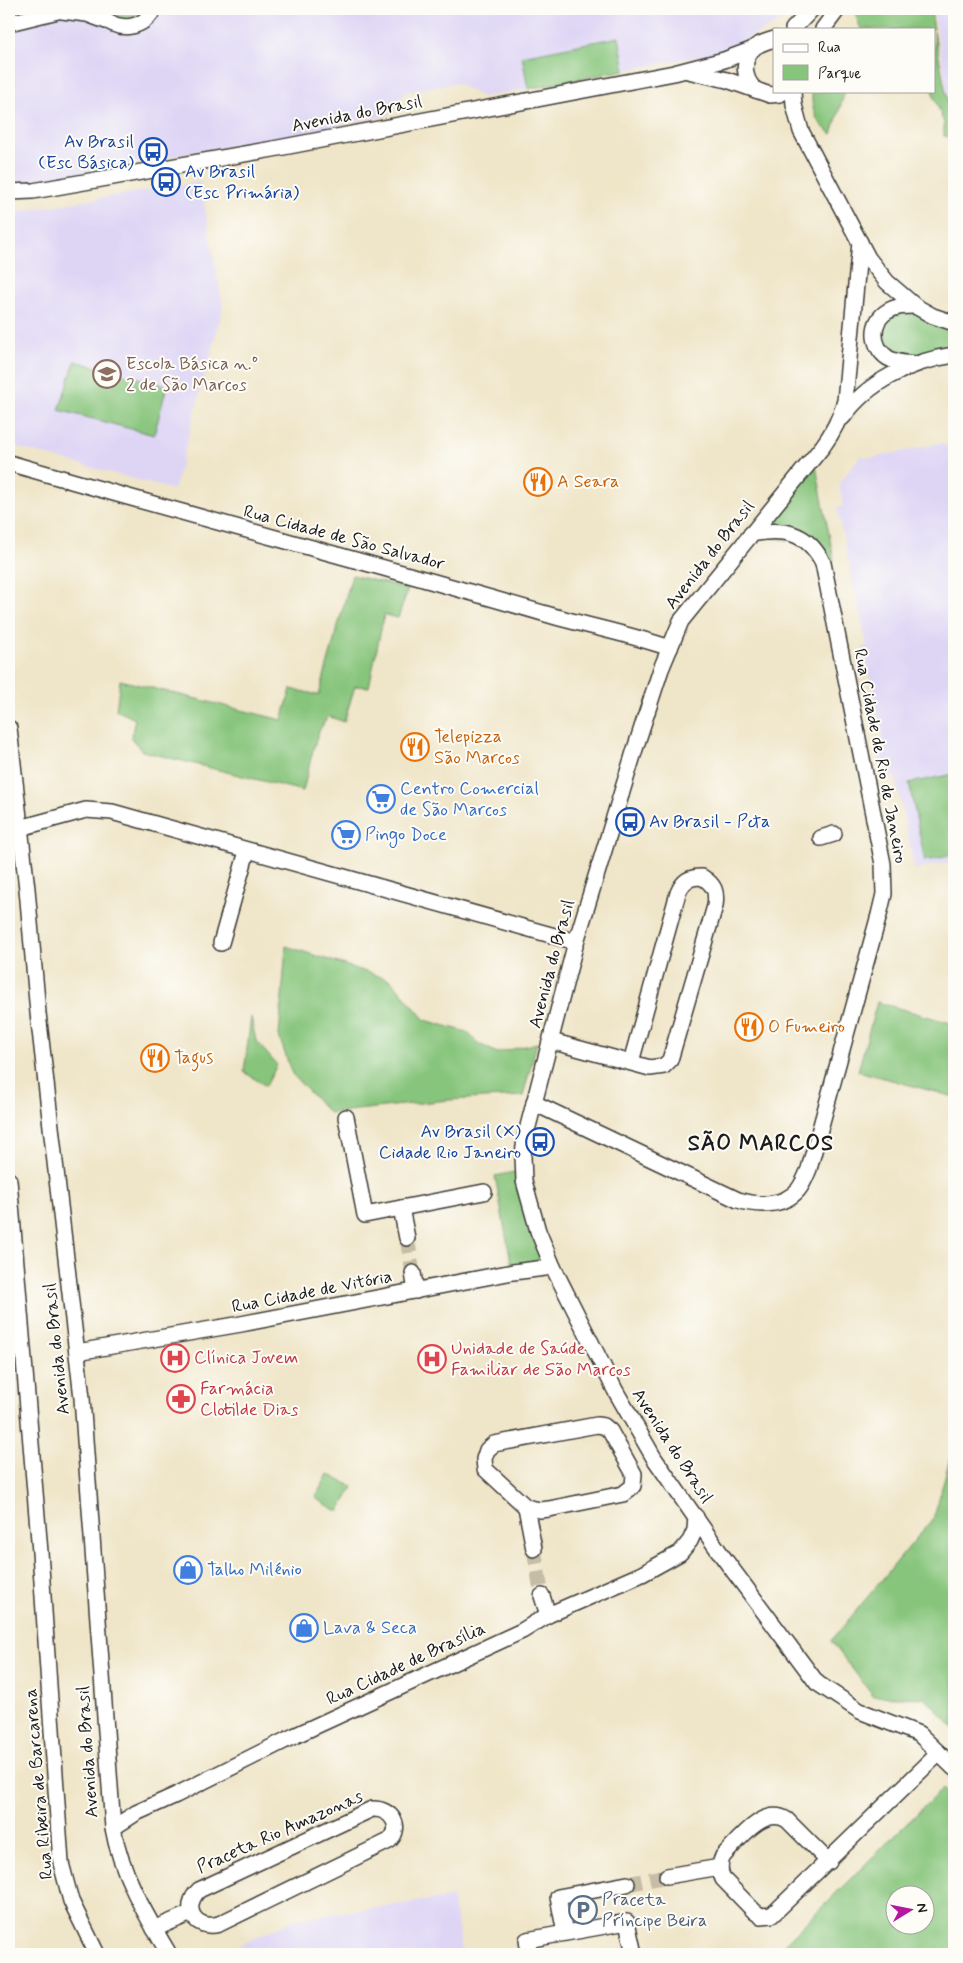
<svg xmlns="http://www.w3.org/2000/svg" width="963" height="1963" viewBox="0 0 963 1963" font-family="Mynerve,sans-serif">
<rect width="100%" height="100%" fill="#fdfcf7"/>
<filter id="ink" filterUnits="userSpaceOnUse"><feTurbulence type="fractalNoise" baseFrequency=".02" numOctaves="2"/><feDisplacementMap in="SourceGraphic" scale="10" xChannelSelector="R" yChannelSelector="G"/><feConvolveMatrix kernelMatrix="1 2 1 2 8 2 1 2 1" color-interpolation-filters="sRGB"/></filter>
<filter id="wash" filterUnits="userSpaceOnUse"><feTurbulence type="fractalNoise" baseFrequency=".0096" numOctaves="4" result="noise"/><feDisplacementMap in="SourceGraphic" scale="20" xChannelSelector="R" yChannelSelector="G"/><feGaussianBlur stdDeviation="1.12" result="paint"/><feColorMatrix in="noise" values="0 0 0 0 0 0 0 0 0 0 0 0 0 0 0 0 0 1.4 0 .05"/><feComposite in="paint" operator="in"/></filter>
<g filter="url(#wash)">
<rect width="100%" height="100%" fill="#efe5c8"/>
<g fill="#ded5f5">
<polygon points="9,9 796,9 786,19 725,50 699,56 483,97 456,83 405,92 389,115 301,133 20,184 9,182"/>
<polygon points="949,9 954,9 954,138 934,12"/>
<polygon points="200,182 223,307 174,490 20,448 9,440 9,213"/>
<polygon points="941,443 954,452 954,861 915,870 895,776 884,778 876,743 883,737 863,647 867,646 837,508 843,506 839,484 860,456 872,458"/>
<polygon points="452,1897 463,1954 220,1954 295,1919"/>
</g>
<g fill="#87c57c" stroke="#52704c" fill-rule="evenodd">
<path d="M107,9H144C134,21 117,22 107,9Z"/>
<polygon points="853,9 933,9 931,10 934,29 861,29"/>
<polygon points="934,31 954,135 954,138 944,136 944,123 932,91 934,91"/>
<polygon points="619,37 625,70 528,89 522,56"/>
<path d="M812,91H845L832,134C816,123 811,111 812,91Z"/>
<polygon points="899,313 913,313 954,325 954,350 919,358 885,353 880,326"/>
<polygon points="75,361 167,386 154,435 59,410"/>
<polygon points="814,456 834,560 823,563 811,544 751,534"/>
<polygon points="352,575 408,589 398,618 384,615 369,687 355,686 344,722 328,716 319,731 313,750 303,791 142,751 131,738 135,719 116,710 120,680 282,720 291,689 319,695"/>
<polygon points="954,774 954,855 925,861 909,783"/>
<polygon points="286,946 391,980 425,1020 467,1032 478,1043 497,1053 537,1043 523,1096 448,1100 329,1113 292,1074 279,1036"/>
<polygon points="877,1002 954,1024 954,1097 858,1071"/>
<polygon points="251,1017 256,1041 277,1065 266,1086 244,1072"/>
<polygon points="519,1171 551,1262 512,1268 495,1176"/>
<polygon points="954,1443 954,1729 926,1698 873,1696 831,1641 934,1517"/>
<polygon points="328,1474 353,1487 339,1512 315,1498"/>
<path d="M943,1788L954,1799V1954H774ZM896,1896H926V1926H896Z"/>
</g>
</g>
<g filter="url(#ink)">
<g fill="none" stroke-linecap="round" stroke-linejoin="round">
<g stroke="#c5bda6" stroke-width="15" stroke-dasharray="15 8" stroke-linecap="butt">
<polyline points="407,1238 413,1273"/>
<polyline points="534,1549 542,1596"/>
<polyline points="627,1884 667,1876"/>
</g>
<defs>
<g id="minor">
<path d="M97,9C110,32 141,33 154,9"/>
<polyline points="62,11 87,14 106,21"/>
<polyline points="9,23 66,9"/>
<polyline points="793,29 812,9"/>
<polyline points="823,29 838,9"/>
<polyline points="688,71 727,80 770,95 780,94 784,91"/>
<path d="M756,90C743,80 741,58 755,47C760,43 768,41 774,39"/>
<polyline points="793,91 794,105 801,131 868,258 887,282 915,306 933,316 954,323"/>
<polyline points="9,192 33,191 273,149 674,73 724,60 751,50"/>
<path d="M860,242L845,401C840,419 834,431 823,446L681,621L661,669L635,749L576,942L525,1138L523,1156L524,1181L538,1231L553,1267L615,1390L654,1458L723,1557L817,1683L860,1711L919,1734L954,1768"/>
<path d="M915,364C905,363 896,363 888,358C871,347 870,321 888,311C896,306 905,306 915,306"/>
<path d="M843,417C868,381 912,361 954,355"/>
<path d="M9,463C187,515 368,562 546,614C587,626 629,634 670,648"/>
<path d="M9,728L27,889L38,1013L82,1398L113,1828C121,1874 146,1915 169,1954"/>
<polyline points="20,828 86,810 112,812 576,942"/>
<polyline points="821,838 834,834"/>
<polyline points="221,943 247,851"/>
<path d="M551,1041L650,1068L664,1066L670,1060L715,906C717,892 715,885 702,877C689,877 683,881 678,893L631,1062"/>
<path d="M534,1103L738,1200C758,1206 783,1207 798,1190C803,1184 806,1176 809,1169L879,915L884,894L883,864L823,563C807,531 783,528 751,534"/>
<polyline points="346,1117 365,1215 401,1208 407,1238"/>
<polyline points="9,1180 40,1552 61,1863 71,1901 97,1954"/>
<polyline points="401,1208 484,1192"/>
<polyline points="413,1273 416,1291"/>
<polyline points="77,1352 241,1324 513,1272 553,1267"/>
<polygon points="597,1425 604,1426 610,1431 634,1474 633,1486 623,1494 549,1509 540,1510 526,1507 485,1469 484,1459 487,1450 494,1444"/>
<polyline points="526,1507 534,1549"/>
<polyline points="542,1596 548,1615"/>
<path d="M372,1809C391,1808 404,1827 389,1841L219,1924C195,1931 181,1907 199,1890Z"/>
<polyline points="113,1828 136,1813 176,1795 294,1736 522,1631 548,1615 642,1574 680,1553 690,1541 695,1530 696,1517"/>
<path d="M829,1862L787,1820C764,1805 738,1841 723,1856C719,1864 719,1871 723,1879L755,1912L761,1916L772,1915L939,1753"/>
<polyline points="667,1876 720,1867"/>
<polyline points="154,1929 191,1913"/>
<polyline points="565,1933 558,1897 627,1884"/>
<polyline points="529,1954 527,1940 627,1922 634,1954"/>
</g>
</defs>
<use href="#minor" stroke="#3c3a36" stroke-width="18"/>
<use href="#minor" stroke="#fff" stroke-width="15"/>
</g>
</g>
<defs>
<symbol id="bus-ring" viewBox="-11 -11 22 22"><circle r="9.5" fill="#fdfcf7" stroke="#1a4fb4" stroke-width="1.5"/><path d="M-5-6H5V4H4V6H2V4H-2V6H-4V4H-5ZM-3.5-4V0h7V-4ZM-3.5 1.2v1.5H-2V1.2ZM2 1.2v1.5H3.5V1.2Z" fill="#1a4fb4"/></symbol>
<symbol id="school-ring" viewBox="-11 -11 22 22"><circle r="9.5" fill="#fdfcf7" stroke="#8d6e63" stroke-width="1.5"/><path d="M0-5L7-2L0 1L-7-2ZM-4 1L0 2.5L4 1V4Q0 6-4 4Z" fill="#8d6e63"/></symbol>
<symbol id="restaurant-ring" viewBox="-11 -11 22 22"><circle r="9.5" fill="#fdfcf7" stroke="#e8710a" stroke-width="1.5"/><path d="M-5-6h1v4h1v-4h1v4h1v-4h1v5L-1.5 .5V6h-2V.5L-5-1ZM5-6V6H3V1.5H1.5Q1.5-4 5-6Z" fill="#e8710a"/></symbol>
<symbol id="supermarket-ring" viewBox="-11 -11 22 22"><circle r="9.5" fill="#fdfcf7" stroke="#3f7fe0" stroke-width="1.5"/><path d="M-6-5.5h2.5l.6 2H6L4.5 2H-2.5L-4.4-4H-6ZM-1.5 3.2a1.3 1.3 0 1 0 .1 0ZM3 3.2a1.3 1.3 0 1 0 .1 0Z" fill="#3f7fe0"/></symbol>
<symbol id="hospital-ring" viewBox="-11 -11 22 22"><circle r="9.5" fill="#fdfcf7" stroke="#e0444e" stroke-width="1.5"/><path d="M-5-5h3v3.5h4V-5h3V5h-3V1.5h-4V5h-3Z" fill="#e0444e"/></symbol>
<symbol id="pharmacy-ring" viewBox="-11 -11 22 22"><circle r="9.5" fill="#fdfcf7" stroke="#e0444e" stroke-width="1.5"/><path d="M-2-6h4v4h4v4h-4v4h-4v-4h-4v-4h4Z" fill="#e0444e"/></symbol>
<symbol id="shop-ring" viewBox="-11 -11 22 22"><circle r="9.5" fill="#fdfcf7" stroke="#3f7fe0" stroke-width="1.5"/><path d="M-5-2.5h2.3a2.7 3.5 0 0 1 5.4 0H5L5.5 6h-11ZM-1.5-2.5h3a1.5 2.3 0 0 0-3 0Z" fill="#3f7fe0"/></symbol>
<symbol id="parking-ring" viewBox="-11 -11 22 22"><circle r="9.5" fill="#fdfcf7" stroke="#5c6f8a" stroke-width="1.5"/><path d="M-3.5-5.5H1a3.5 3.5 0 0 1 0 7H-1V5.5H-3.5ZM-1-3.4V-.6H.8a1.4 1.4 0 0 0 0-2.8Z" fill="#5c6f8a"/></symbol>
</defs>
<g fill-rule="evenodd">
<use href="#bus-ring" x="137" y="136" width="32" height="32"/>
<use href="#bus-ring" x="150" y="166" width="32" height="32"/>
<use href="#school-ring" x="91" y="358" width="32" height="32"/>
<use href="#restaurant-ring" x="522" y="466" width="32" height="32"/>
<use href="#restaurant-ring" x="399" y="731" width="32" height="32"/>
<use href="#supermarket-ring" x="365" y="783" width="32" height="32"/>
<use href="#bus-ring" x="614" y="806" width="32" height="32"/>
<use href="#supermarket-ring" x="330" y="819" width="32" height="32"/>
<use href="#restaurant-ring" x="733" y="1011" width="32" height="32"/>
<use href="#restaurant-ring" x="139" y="1042" width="32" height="32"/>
<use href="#bus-ring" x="524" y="1126" width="32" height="32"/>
<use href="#hospital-ring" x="159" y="1342" width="32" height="32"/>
<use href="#hospital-ring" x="416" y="1343" width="32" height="32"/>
<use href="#pharmacy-ring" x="165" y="1383" width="32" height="32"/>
<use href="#shop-ring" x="172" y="1554" width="32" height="32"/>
<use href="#shop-ring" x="288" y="1612" width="32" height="32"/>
<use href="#parking-ring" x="567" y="1894" width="32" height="32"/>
</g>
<g text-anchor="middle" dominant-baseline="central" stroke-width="4" stroke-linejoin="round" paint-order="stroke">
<g font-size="18" fill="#1c1c1c" stroke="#fdfcf7">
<text transform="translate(357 114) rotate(-11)">Avenida do Brasil</text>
<text transform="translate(344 538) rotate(15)">Rua Cidade de São Salvador</text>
<text transform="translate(710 555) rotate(-52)">Avenida do Brasil</text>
<text transform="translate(880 756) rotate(79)">Rua Cidade de Rio de Janeiro</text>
<text transform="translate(552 964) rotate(-75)">Avenida do Brasil</text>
<text transform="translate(312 1292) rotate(-11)">Rua Cidade de Vitória</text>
<text transform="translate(57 1349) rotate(-96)">Avenida do Brasil</text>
<text transform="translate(672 1446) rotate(57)">Avenida do Brasil</text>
<text transform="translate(406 1664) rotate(-25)">Rua Cidade de Brasília</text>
<text transform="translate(88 1752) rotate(-94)">Avenida do Brasil</text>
<text transform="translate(39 1784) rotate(-95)">Rua Ribeira de Barcarena</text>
<text transform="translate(280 1832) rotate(-24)">Praceta Rio Amazonas</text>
</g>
<g font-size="18" fill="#164399" stroke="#fdfcf7" text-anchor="end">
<text x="134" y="142">Av Brasil<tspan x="134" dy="21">(Esc Básica)</tspan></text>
<text x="185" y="172" text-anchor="start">Av Brasil<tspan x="185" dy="21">(Esc Primária)</tspan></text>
<text x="649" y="822" text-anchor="start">Av Brasil - Pcta</text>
<text x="521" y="1132">Av Brasil (X)<tspan x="521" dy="21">Cidade Rio Janeiro</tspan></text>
</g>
<g font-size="18" fill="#785e54" stroke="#fdfcf7" text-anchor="start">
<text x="126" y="364">Escola Básica n.º<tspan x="126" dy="21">2 de São Marcos</tspan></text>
</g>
<g font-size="18" fill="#c56008" stroke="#fdfcf7" text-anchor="start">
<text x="557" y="482">A Seara</text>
<text x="434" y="737">Telepizza<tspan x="434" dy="21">São Marcos</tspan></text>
<text x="768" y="1027">O Fumeiro</text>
<text x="174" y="1058">Tagus</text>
</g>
<g font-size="18" fill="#366cbe" stroke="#fdfcf7" text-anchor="start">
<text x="400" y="789">Centro Comercial<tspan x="400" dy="21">de São Marcos</tspan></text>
<text x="365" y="835">Pingo Doce</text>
<text x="207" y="1570">Talho Milénio</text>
<text x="323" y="1628">Lava &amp; Seca</text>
</g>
<g font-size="18" fill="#be3a42" stroke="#fdfcf7" text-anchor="start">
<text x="451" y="1349">Unidade de Saúde<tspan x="451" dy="21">Familiar de São Marcos</tspan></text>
<text x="194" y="1358">Clínica Jovem</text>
<text x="200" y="1389">Farmácia<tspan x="200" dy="21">Clotilde Dias</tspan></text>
</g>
<g font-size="18" fill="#4e5e75" stroke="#fdfcf7" text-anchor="start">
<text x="602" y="1900">Praceta<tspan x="602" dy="21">Príncipe Beira</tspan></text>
</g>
<g font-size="22" font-weight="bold" letter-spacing="1" fill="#1c1c1c" stroke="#fdfcf7">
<text x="761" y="1144">SÃO MARCOS</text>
</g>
</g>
<rect width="963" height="1963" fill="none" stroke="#fdfcf7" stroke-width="30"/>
<rect x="773" y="28" width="162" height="65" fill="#fdfcf7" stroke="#a3a29f"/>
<rect x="783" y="44" width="25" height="8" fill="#ffffff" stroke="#a3a29f"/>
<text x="818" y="52" font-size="15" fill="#1c1c1c">Rua</text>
<rect x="783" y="65" width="25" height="15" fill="#87c57c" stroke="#a3a29f"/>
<text x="818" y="78" font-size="15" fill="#1c1c1c">Parque</text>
<g transform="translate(910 1910) rotate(80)"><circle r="24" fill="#fdfcf7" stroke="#a3a29f"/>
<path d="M0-4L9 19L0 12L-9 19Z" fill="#b5179e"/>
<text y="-8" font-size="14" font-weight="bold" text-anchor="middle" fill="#1c1c1c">N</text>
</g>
</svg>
